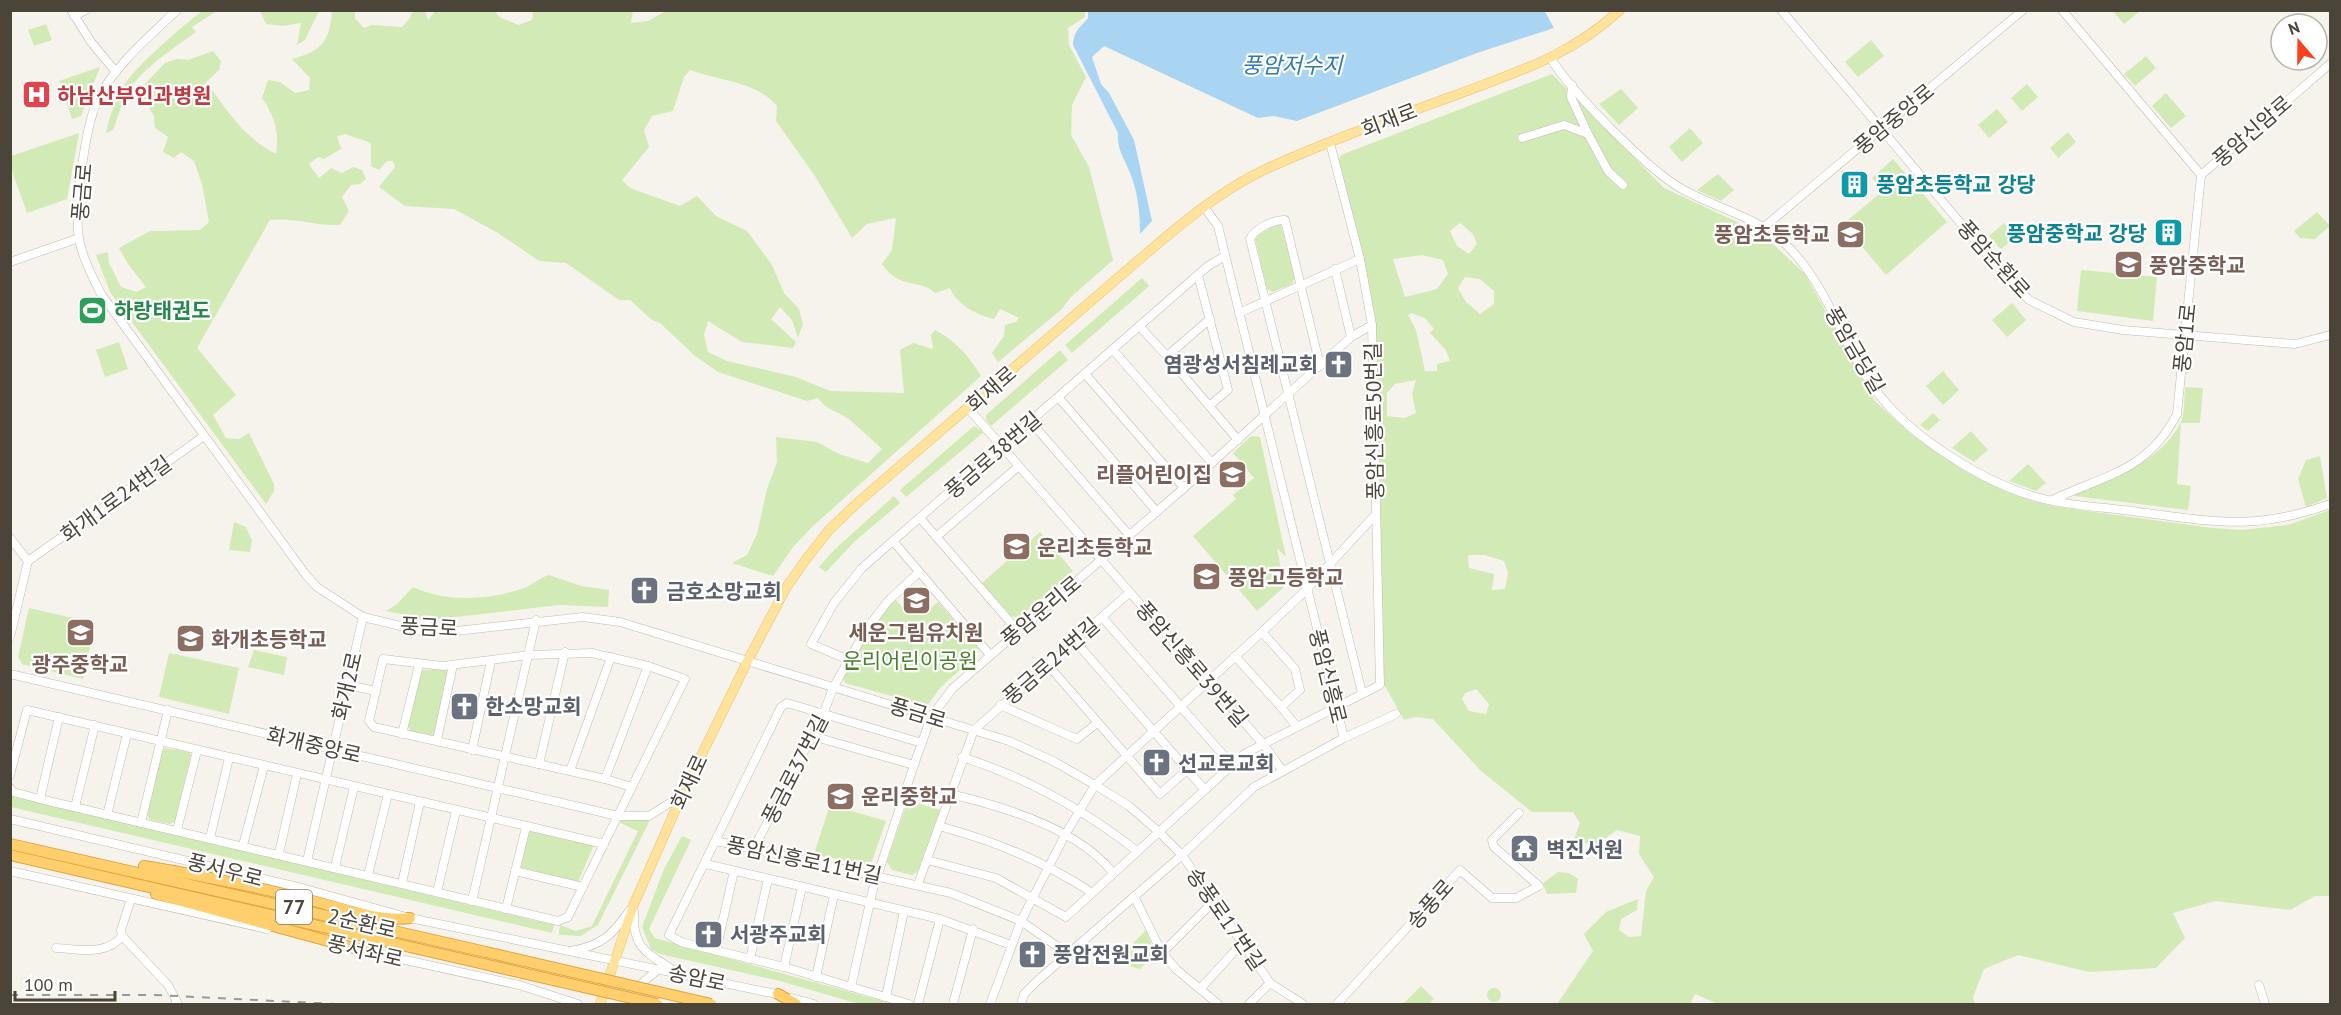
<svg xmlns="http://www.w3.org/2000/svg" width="2341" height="1015" viewBox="0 0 2341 1015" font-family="'PT Sans','Noto Sans KR',sans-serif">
<rect width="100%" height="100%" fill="#f6f3ec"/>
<g fill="#d2eab5" fill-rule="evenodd">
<path d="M204,10L217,11L192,27L196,32C175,47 142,69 129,90C122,102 118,117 113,130L106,133C109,117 117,95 127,81C142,61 183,25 204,10Z"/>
<path d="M413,10L425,11L428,20L435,11H494L501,18L519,25L532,20L533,10L633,11L631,23L648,21L668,10L1085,11V17L1068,28L1069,45L1086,77L1072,105L1071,135L1089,167L1113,260L1070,298L1062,309L998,362L992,353L1004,336L1005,325L1016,322L1019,318L1000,309L994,319C977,315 956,304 950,288L935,293C922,279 899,290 882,264L892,250L896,218L867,224L852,238L815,176L776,121L777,106C758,82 717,80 690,70L684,77L673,111L652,116L644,130L649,147L622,180L630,188L680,206L697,196L716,216L747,231L772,265L784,293L799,309L803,324L798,338L792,320L780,307L771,319L796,342L793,348L742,342L708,321L704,335L708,352L727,361L796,377L830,391L904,393L900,350L913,343L933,349L931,335L935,330C956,341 969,356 981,376L813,526L793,547L773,576L732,563L747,555L757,534L767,489L777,462L776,437L817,442L839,454L868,463L882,449L849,419L825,406L818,398L807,401L718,372L694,355L660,323L652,320L630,300H619L566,263L539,261L498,233L454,209L405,206L379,187L395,167L393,161H387L379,170L371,166V144C364,139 355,139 346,134L337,136L341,149L324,159L318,157L309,164L319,178L331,168L342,173L353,167L362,170L366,179L360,184L351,185L342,197L349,211L340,225C316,226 294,217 270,220L197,348L236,395L213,415L226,438L239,439L249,433L274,484V491L266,504L110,292L96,255L108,252L109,263L121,287L137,292L146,287L128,264L119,248L150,231L200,230L209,222L202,184L194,161L181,152L174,158L163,152L168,137L155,128L154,116L138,91L165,63L177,59L188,60L213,51L221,61L219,70L206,82C227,110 244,138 276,154C280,133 274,115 262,98L268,80L280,82L295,93L309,90L310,78L292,59C323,51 330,40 332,11H355V18L364,28L372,25L402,27L410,18Z"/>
<polygon points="260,11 319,11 305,40 297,45 301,23 282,26 266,24"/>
<polygon points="2113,11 2140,11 2124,24"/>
<polygon points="46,24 52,40 34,46 28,30"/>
<polygon points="1871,40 1884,56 1858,77 1845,62"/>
<polygon points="2146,56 2156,68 2135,86 2124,74"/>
<polygon points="100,67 81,116 72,119 59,81"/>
<path d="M1552,74L1664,188L1761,233L1805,274L1875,401L1911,434L1968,473L2032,501L2058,507L2212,528L2241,530L2288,525L2330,510V896H2315L2290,910L2215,901L2173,913L2185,938L2156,968L2089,972L2018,955L1984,969L1973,997L1975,1004H1718L1695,994L1690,1004H1557L1593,951L1584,934L1606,912L1638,899L1637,910L1621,919L1619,930L1629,937L1641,936L1646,891L1654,877L1639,854L1640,836L1617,830L1597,844L1573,842L1580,823L1573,812H1532L1480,770L1433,719L1415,717L1404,720L1381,679L1375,325L1364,261L1339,160L1341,155ZM1460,223L1473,234L1477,244L1469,254L1457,246L1450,231ZM1422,255L1443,260L1448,274L1437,289L1405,297L1393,259ZM1465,277L1480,279L1494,291V304L1480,314L1466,302L1458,288ZM1411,313L1425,318L1434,329L1430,333L1446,350L1450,361L1437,364V371H1425L1416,330L1408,315ZM1416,380L1412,394L1416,413L1405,418L1387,416V393L1395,384ZM1468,555H1484L1504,561L1508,573L1505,589L1492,590L1494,574L1469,568ZM1476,689L1489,704L1486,714L1469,711L1462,699L1465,693Z"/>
<polygon points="2027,84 2038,97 2022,111 2011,98"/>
<polygon points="1621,89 1638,108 1619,125 1599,104"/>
<polygon points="2166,93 2186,116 2171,128 2152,106"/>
<polygon points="1997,109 2008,122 1989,138 1978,125"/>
<polygon points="1690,128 1703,143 1682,162 1669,147"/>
<polygon points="2068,132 2076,142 2058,158 2050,148"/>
<polygon points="79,133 67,199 27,213 11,168 11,156"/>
<polygon points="1893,159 1947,222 1886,275 1843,224 1883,191 1872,178"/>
<polygon points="1718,174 1734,190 1721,201 1697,190"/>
<polygon points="2317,212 2330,226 2315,239 2300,238 2294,231"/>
<polygon points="2004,223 2016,237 2001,249 1989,236"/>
<polygon points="1277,224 1281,225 1295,277 1292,284 1272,292 1267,289 1255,239 1258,235"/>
<polygon points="2081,270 2157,277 2153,321 2077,311"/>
<polygon points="1142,278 1149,286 1072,353 1065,345"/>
<polygon points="2012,303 2026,320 2007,337 1992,320"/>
<polygon points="119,342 128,369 105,377 96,350"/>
<polygon points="1060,350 1068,360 991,426 986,420 986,415"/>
<polygon points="1943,371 1959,390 1943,405 1926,386"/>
<path d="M2185,387L2203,388L2200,423H2181L2177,484L2191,486L2188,510L2074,496L2076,493C2114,477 2159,463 2180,424C2185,415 2184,398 2185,387Z"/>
<polygon points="1933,413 1940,420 1928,431 1920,425"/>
<polygon points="974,426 984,432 906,497 900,490"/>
<polygon points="1971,431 1988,450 1974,462 1952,448"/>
<polygon points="1251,436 1260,437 1286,557 1277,548 1284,587 1257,611 1193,536 1236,499 1233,495 1254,478 1233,453"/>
<polygon points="2320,456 2327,498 2306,507 2298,479 2306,460"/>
<polygon points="2028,464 2046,483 2036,491 2009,481"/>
<polygon points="894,496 900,503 854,542 826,572 819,567 834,550"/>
<polygon points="234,522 246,527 252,541 250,552 229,550"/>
<polygon points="1040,532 1073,571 1019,618 1011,616 982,583"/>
<path d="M549,575L581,586L609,590L608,607L559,605L430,620L386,611L397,604L413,587C447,603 490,600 524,588C534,584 539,578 549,575Z"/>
<polygon points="895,599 904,609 914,601 925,613 938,602 978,648 976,655 940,688 927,706 845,683 843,678 872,628"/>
<polygon points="29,608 95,623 83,679 22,664 18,657"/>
<polygon points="254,650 287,657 284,675 248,667"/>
<polygon points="169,653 239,668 229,714 159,697"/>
<polygon points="445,669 447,673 435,733 431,735 411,731 407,725 419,672 423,670"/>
<polygon points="165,748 189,752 191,755 175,821 170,824 150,820 147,815 163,749"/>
<polygon points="11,795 554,925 552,933 11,807"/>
<polygon points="908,800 940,810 918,871 912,875 892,870 887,862"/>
<polygon points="830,805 886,821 872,861 864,865 814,854"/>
<polygon points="622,818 650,820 598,925 581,936 559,935 560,925 576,931 592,926 638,831 620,823"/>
<polygon points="527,830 594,845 578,882 519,867"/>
<polygon points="682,836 691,840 649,929 655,938 893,1004 859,1004 780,981 660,954 651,949 642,927 664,869"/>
<polygon points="1558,872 1569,873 1578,879 1576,893 1547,894 1543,883"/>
<polygon points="1146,930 1155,954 1140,969 1125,965 1118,959"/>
<polygon points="1421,986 1434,999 1429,1004 1403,1004"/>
<circle cx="1494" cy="995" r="7"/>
</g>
<path fill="#a9d4f2" d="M1088,11L1544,10L1554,28L1477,53L1297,121L1274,116L1258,118L1104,46L1092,57L1101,84L1109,93L1134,140L1152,221L1140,234C1140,213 1138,192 1130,173C1124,157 1117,150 1118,133L1073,45C1074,30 1080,28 1088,18Z"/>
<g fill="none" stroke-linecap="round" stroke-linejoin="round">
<defs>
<g id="minor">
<polyline points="71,10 91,42 116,72"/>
<path d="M177,10C150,36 115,65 98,99C85,127 74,209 79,239C83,259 92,276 101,294L306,575L317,587L363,617L422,631H456L583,617L620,622L1009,741L1055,762L1095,785L1129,806L1159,832L1182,855L1270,983L1303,1004"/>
<polyline points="1781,10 1990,258 2029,300 2074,322 2123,330 2295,344 2330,335"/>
<polyline points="74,16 86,10"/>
<path d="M1551,59C1572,92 1648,170 1682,189C1714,207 1753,216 1781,240C1831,284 1843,354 1886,403C1919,441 1984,482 2033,496C2066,506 2104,507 2139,512C2215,522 2255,531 2330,504"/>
<polyline points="1572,85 1571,97 1588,134"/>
<polyline points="1522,138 1564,125 1588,134 1608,171 1623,185"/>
<polyline points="2201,175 2330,64"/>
<polyline points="1205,208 1218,226 1344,738"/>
<polyline points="1764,227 2023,10"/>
<polyline points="10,262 79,238"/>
<polyline points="1335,269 1351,337"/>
<polyline points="1198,275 1228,390 1209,406"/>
<polyline points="1239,313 1360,259"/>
<polyline points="1210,319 1167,356 1238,440"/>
<polyline points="1139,326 1167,356"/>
<polyline points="1113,350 1212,463"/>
<path d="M1320,366L1285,220C1275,219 1254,229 1250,239L1362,693"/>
<polyline points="1086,375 1184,488"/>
<polyline points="1059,398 1157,512"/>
<polyline points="968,408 1264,745 1282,770"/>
<polyline points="1031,422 1129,535"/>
<path d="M2052,500C2105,475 2148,471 2177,414L2201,175L2062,10"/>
<polyline points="920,518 1018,631"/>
<polyline points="936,537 1019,466"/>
<polyline points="10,538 28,561 10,637"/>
<polyline points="893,541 990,655"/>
<polyline points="28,561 204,436"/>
<polyline points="1102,617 1232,765"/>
<polyline points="1262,632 1295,669 1300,690 1281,707 1297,727"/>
<polyline points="1075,641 1204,789"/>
<polyline points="1235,656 1281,707"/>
<polyline points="849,660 811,644 834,603 862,568 1208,266 1225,256"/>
<polyline points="1048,665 1160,794 1187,770"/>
<polyline points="10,674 618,816 649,816 682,795"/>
<polyline points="347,685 376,691"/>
<polyline points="1000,705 1077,739 1097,723"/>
<polyline points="402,734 419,665"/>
<polyline points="812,736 914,765"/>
<polyline points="437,740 453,665"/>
<polyline points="472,750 491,661"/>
<path d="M962,757C1028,778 1083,809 1137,851"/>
<polyline points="539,764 565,652"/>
<polyline points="570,771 611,657"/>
<polyline points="10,775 27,710 604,844"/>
<polyline points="605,779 648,666"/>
<polyline points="10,788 13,792 40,799 558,921 568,917 685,679 648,666 592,653 529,655 443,666 383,659 369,721 374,727 605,779 632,787"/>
<path d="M950,794C1002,806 1079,829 1113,873"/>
<polyline points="40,799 59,717"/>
<polyline points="75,807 95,725"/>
<polyline points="107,815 127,734"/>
<polyline points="10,819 302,888 410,918 781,995"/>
<polyline points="141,823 168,710"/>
<path d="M939,826C997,842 1041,860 1091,892"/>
<polyline points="177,830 197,751"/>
<polyline points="210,838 229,758"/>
<polyline points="716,841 951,893 1021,921 1068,954"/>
<polyline points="243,845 264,766"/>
<polyline points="754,848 823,715 833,688 866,630 888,601 918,573"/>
<polyline points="279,853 297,774"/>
<polyline points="927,860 996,878 1066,917 1244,754 1380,685 1372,325 1360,259 1330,143"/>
<polyline points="307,861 363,617"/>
<polyline points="706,864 940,919 1011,945"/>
<polyline points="335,867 354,787"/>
<polyline points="10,871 267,929"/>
<polyline points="515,871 583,887"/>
<polyline points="368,875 388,794"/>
<polyline points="402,883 420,802"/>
<polyline points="918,884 974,730 1129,593"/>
<polyline points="437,892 456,811"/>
<polyline points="1134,896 1162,953 1177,970 1218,1004"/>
<polyline points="131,899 121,930 122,936 168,985 177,1002 175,1004"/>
<polyline points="472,901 536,620"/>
<polyline points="506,909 526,827"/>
<path d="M634,911C632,947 645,952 673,970"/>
<path d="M56,948C79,949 107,956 122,936"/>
<polyline points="360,950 519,985 578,1004"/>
<path d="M571,951C603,945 612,935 630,910"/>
<polyline points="716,951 734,871"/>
<polyline points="1162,953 1214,901"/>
<polyline points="750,959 768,879"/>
<polyline points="784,967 802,887"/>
<polyline points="816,977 834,895"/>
<polyline points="2259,985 2265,1004"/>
<polyline points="851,987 873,889 914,765 931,717 953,688 1184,488 1351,337 1372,325"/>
<polyline points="1200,989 1243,942"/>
<polyline points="886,997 904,911"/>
<polyline points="792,998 814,1004"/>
<polyline points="636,1003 642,983 659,969"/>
<polyline points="909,1004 784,967 681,942 669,935 781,707 787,703 922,743"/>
<polyline points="918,1004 940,919"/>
<polyline points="953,1004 973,929"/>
<polyline points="990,1004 1021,921 1065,835 1095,785 1262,632 1306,590 1376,514"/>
<polyline points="1021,1004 1024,994 1037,981 1182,855 1254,787 1344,738 1396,714"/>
<polyline points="1249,1004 1270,983"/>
<polyline points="1337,1004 1460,870 1492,898 1516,898 1539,886 1494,847 1492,840 1519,813"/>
</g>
<path id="major" d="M600,1004L634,904L682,795L748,660L786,588L804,562L829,530L856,504L1141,258C1180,225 1219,191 1266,169C1328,141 1393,118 1456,95C1519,71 1569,57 1620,10"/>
<g id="highway">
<polyline points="10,844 486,952"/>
<polyline points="10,855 484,964"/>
<path d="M144,866C199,875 252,886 306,899C338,907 377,922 410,918"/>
<polyline points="156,894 365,951"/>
<polyline points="778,994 796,1004"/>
</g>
</defs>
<use href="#minor" stroke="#c2bbae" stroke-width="9"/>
<use href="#major" stroke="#e6c16a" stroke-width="10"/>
<use href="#highway" stroke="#e0a43c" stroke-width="12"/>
<use href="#minor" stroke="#fff" stroke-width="8"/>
<use href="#major" stroke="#ffe39c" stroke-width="9"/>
<use href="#highway" stroke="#ffcf6e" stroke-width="10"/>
<polyline stroke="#9a9a9a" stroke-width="2" stroke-dasharray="8 8" stroke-linecap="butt" points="10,995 156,995 336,1004"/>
<defs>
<g id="highway-bridge">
<polyline points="486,952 711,1004"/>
<polyline points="484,964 657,1004"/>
</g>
</defs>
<use href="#highway-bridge" stroke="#e0a43c" stroke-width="12" stroke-linecap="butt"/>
<use href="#highway-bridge" stroke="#ffcf6e" stroke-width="10"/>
</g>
<defs>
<symbol id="hospital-square" viewBox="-11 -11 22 22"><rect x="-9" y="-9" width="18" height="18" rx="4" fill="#e0444e" stroke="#fff"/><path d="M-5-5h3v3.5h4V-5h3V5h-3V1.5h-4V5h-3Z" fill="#fff"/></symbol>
<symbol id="building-square" viewBox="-11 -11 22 22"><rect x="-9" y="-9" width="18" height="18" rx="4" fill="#0f9aa8" stroke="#fff"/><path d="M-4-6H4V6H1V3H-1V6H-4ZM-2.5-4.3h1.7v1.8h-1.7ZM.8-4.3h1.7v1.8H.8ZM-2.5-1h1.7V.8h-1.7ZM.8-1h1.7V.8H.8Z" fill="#fff"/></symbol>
<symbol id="school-square" viewBox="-11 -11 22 22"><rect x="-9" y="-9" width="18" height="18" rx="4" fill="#8d6e63" stroke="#fff"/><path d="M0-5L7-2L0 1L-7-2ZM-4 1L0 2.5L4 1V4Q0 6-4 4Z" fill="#fff"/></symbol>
<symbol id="stadium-square" viewBox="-11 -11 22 22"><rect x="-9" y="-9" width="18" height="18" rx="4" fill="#2e9e5b" stroke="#fff"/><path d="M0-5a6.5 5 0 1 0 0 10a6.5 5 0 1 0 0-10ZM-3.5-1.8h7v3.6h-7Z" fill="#fff"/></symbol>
<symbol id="church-square" viewBox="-11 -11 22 22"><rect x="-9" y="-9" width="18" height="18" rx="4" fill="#6b7280" stroke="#fff"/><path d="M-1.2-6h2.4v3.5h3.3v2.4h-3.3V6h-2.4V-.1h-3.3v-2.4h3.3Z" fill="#fff"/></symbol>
<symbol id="temple-square" viewBox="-11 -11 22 22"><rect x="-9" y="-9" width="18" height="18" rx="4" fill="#6b7280" stroke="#fff"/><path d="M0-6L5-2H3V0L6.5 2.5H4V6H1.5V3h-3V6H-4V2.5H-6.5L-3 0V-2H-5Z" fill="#fff"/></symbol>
</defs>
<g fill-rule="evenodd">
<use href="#hospital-square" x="20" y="78" width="33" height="33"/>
<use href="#building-square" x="1838" y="168" width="33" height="33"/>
<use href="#building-square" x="2152" y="216" width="33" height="33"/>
<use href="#school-square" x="1834" y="218" width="33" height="33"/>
<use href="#school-square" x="2112" y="248" width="33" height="33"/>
<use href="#stadium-square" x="76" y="294" width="33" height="33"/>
<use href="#church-square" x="1322" y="348" width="33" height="33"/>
<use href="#school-square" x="1216" y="458" width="33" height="33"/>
<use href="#school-square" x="1000" y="530" width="33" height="33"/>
<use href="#school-square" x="1190" y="560" width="33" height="33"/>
<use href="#church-square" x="628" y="574" width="33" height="33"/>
<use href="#school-square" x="900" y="584" width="33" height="33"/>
<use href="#school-square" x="64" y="616" width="33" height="33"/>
<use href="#school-square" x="174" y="622" width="33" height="33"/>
<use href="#church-square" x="448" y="690" width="33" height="33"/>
<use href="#church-square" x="1140" y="746" width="33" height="33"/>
<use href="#school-square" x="824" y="780" width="33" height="33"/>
<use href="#temple-square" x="1508" y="832" width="33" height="33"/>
<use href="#church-square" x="692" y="918" width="33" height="33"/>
<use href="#church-square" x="1016" y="938" width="33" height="33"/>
</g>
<g text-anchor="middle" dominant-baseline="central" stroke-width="4.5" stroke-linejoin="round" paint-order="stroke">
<rect fill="#fff" stroke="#817c74" stroke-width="1.5" x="276" y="890" width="36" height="34" rx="4.5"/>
<g font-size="20" font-weight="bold" fill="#4b4439">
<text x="294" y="907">77</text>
</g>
<g font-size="21" font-weight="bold" fill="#be3a42" stroke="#fff" text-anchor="start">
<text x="57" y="95">하남산부인과병원</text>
</g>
<g font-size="21" fill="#4b4439" stroke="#fff">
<text transform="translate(1894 119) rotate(-40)">풍암중앙로</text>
<text transform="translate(1389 120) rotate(-21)">회재로</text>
<text transform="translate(2252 131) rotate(-41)">풍암신암로</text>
<text transform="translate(82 192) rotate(-85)">풍금로</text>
<text transform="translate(1994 259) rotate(48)">풍암순환로</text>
<text transform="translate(2185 338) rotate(-84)">풍암1로</text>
<text transform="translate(1855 350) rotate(60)">풍암금당길</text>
<text transform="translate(991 389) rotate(-41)">회재로</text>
<text transform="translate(1374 421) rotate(-91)">풍암신흥로50번길</text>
<text transform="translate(993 455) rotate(-41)">풍금로38번길</text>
<text transform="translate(116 499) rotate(-36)">화개1로24번길</text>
<text transform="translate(1041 611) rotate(-40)">풍암운리로</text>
<text transform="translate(429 627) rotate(3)">풍금로</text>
<text transform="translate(1051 661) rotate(-41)">풍금로24번길</text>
<text transform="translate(1192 664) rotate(49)">풍암신흥로39번길</text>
<text transform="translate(1328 676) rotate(76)">풍암신흥로</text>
<text transform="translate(347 686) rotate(-77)">화개2로</text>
<text transform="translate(918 713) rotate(17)">풍금로</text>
<text transform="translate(314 745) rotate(13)">화개중앙로</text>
<text transform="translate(795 769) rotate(-63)">풍금로37번길</text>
<text transform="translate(689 782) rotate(-65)">회재로</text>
<text transform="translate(804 860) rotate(12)">풍암신흥로11번길</text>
<text transform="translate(225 870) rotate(14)">풍서우로</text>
<text transform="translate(1430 904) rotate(-48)">송풍로</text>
<text transform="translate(1226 919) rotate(55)">송풍로17번길</text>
<text transform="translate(362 923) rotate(13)">2순환로</text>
<text transform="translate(365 951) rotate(13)">풍서좌로</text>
<text transform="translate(697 978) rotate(12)">송암로</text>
</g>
<g font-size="21" font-weight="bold" fill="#0d838f" stroke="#fff" text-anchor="start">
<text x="1876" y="184">풍암초등학교 강당</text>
<text x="2147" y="233" text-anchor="end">풍암중학교 강당</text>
</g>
<g font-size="21" font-weight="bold" fill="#785e54" stroke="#fff" text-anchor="start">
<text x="1830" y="234" text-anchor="end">풍암초등학교</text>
<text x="2149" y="265">풍암중학교</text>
<text x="1212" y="474" text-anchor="end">리플어린이집</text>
<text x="1037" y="547">운리초등학교</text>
<text x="1228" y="577">풍암고등학교</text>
<text x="916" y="632" text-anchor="middle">세운그림유치원</text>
<text x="211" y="639">화개초등학교</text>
<text x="80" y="664" text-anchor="middle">광주중학교</text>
<text x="861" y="796">운리중학교</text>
</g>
<g font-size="21" font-weight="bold" fill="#27864d" stroke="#fff" text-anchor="start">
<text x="114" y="310">하랑태권도</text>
</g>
<g font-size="21" font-weight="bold" fill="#5b616d" stroke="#fff" text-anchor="start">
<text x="1318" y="364" text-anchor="end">염광성서침례교회</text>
<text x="666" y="591">금호소망교회</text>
<text x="485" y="706">한소망교회</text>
<text x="1178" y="763">선교로교회</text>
<text x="1546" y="849">벽진서원</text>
<text x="730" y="934">서광주교회</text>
<text x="1053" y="954">풍암전원교회</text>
</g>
<g font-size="21" fill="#4a7f2a" stroke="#fff">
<text x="910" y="660">운리어린이공원</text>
</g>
<g font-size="22" font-style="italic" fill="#2e7ab2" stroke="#fff">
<text x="1292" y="65">풍암저수지</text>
</g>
</g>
<rect width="2341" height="1015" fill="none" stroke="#4b4439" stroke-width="24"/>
<g transform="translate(2299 42) rotate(340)"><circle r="28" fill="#ffffff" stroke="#b7b4b0" stroke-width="1.5"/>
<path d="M0-4.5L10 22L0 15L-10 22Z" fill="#fc3f1d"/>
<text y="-9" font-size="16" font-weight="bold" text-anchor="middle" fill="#4b4439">N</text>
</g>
<path d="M15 991v9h100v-9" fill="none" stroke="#4b4439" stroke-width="3"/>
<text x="24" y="991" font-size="18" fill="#4b4439" stroke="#ffffff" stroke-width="4.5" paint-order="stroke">100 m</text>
</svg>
